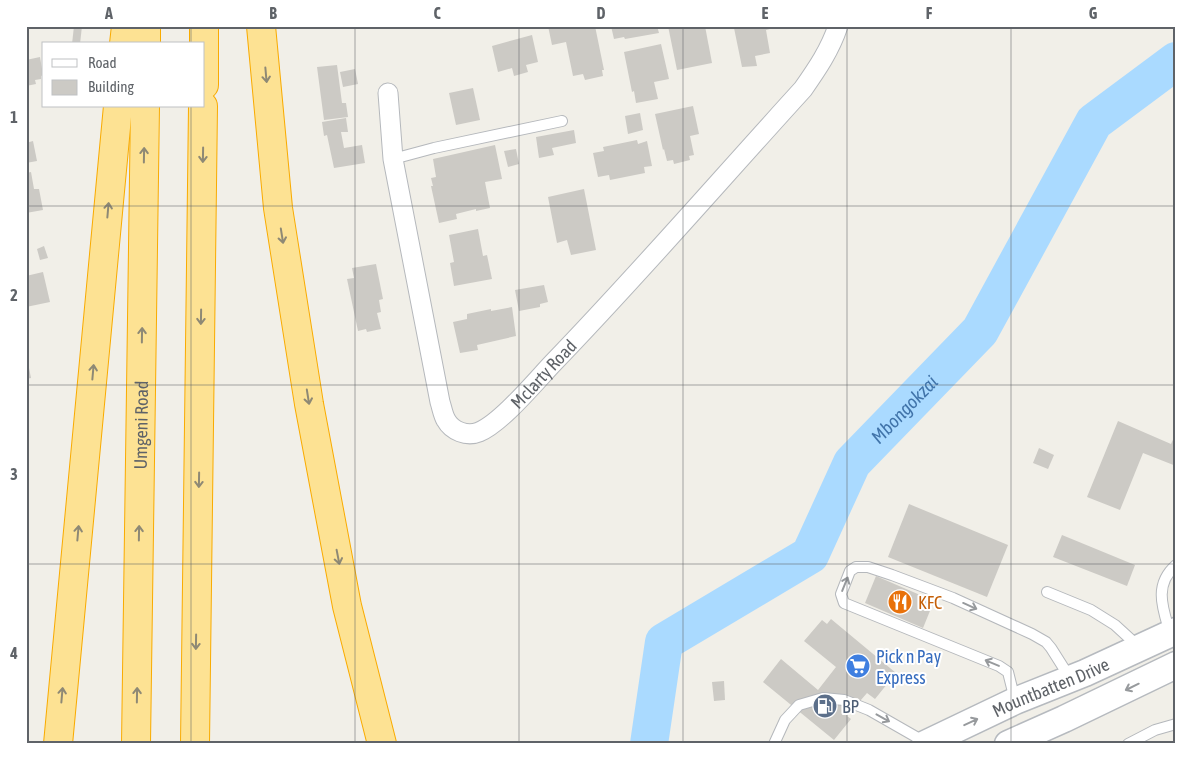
<svg xmlns="http://www.w3.org/2000/svg" width="1202" height="770" viewBox="0 0 1202 770" font-family="'Asap Condensed',sans-serif">
<rect width="100%" height="100%" fill="#f1efe8"/>
<g fill="none" stroke-linecap="round" stroke-linejoin="round">
<path stroke="#aadaff" stroke-width="38" id="s1" d="M649,744L664,642L810,555L852,463L980,331L1094,122L1176,61"/>
</g>
<g fill="#cccac5">
<polygon points="74,26 82,26 80,44 72,44"/>
<polygon points="548,26 575,26 576,28 595,26 604,70 602,70 603,76 585,80 583,74 573,76 566,42 552,45"/>
<polygon points="611,26 657,26 659,33 625,39 624,37 614,39"/>
<polygon points="668,26 705,26 712,63 677,70"/>
<polygon points="742,26 781,26 766,30 770,53 755,56 757,66 742,67 734,28"/>
<polygon points="532,35 538,62 526,65 528,72 514,76 512,68 498,72 492,46"/>
<polygon points="661,44 669,79 654,82 658,99 636,103 634,91 632,92 624,52"/>
<polygon points="40,57 43,75 41,76 41,79 35,80 36,84 26,86 26,60"/>
<polygon points="337,65 342,103 346,103 348,117 324,120 317,67"/>
<polygon points="355,69 358,84 343,87 340,72"/>
<polygon points="473,88 480,120 456,125 449,93"/>
<polygon points="693,106 699,134 690,136 694,155 689,156 690,160 674,164 673,160 667,161 664,149 663,150 655,114"/>
<polygon points="640,113 643,130 628,134 625,116"/>
<polygon points="346,118 348,132 341,132 344,148 362,145 365,163 334,168 327,135 324,136 322,122"/>
<polygon points="574,130 576,143 552,148 554,155 539,158 536,137"/>
<polygon points="637,140 638,144 647,141 652,166 644,167 645,173 610,180 609,175 598,177 593,153 604,151 603,147"/>
<polygon points="33,141 37,161 26,163 26,143"/>
<polygon points="495,145 502,179 485,182 490,208 476,211 476,209 456,214 457,219 439,223 431,186 433,186 431,178 436,177 433,159"/>
<polygon points="516,149 519,164 508,167 504,151"/>
<polygon points="31,172 34,189 39,189 43,210 26,213 26,173"/>
<polygon points="584,189 596,250 571,255 567,240 557,243 548,197"/>
<polygon points="478,229 483,256 487,255 492,279 454,286 450,263 454,262 449,235"/>
<polygon points="44,246 48,258 40,260 37,249"/>
<polygon points="376,264 383,299 379,300 381,312 377,313 381,329 367,332 366,329 358,331 347,279 354,278 352,268"/>
<polygon points="43,272 50,302 26,307 26,276"/>
<polygon points="544,285 548,302 540,304 540,307 519,311 515,290"/>
<polygon points="512,307 516,336 477,345 478,350 460,353 453,322 467,319 467,314 491,309 491,311"/>
<polygon points="27,358 31,378 26,379 26,359"/>
<polygon points="1118,421 1171,444 1176,433 1176,466 1143,453 1120,510 1087,497"/>
<polygon points="1039,448 1054,455 1048,469 1033,463"/>
<polygon points="909,504 1008,545 987,597 888,557"/>
<polygon points="1062,535 1135,565 1127,586 1053,557"/>
<polygon points="876,576 934,601 923,628 865,603"/>
<polygon points="831,619 896,673 875,699 867,693 847,716 851,719 834,740 763,682 781,659 818,690 836,667 804,641 822,620 827,624"/>
<polygon points="724,681 725,700 714,701 712,682"/>
</g>
<g fill="none" stroke-linecap="round" stroke-linejoin="round">
<defs>
<g id="service">
<polyline points="393,159 434,148 562,121"/>
<polyline points="1047,592 1091,610 1115,625 1139,647"/>
<path d="M1170,633C1163,609 1153,585 1176,565"/>
<polyline points="1015,700 1008,672 999,666 844,603 841,594 850,571 856,567 868,567 892,575 953,598 1032,634 1046,642 1051,648 1070,678"/>
<polyline points="774,744 785,720 799,705 823,698 844,700 869,710 925,742"/>
<polyline points="1128,744 1155,730 1176,724"/>
</g>
<g id="minor">
<path id="s2" d="M388,93L393,159L440,402C442,408 443,415 446,420C452,431 467,437 479,432C501,423 535,382 553,363C639,274 720,180 803,89C817,69 830,50 838,26"/>
</g>
<g id="secondary">
<path id="s3" d="M925,744L1015,701L1085,673L1176,631"/>
<polyline points="1008,744 1064,719 1176,665"/>
</g>
<g id="motorway">
<polyline points="261,26 278,208 309,404 347,606 382,744"/>
<polyline points="124,44 126,26"/>
<polyline points="146,44 146,26"/>
<polyline points="204,85 204,26"/>
<polyline points="58,744 118,106"/>
<path id="s4" d="M136,744L145,106"/>
<polyline points="195,744 203,106"/>
</g>
</defs>
<use href="#service" stroke="#b5b8bc" stroke-width="12"/>
<use href="#minor" stroke="#b5b8bc" stroke-width="21"/>
<use href="#secondary" stroke="#b6babf" stroke-width="29"/>
<use href="#motorway" stroke="#f9ab00" stroke-width="30"/>
<use href="#service" stroke="#fff" stroke-width="10"/>
<use href="#minor" stroke="#fff" stroke-width="19"/>
<use href="#secondary" stroke="#fff" stroke-width="26"/>
<use href="#motorway" stroke="#fde293" stroke-width="28"/>
</g>
<defs><path id="oneway-shaft" d="M-6 0H5M1.5-3L5.5 0L1.5 3" fill="none" stroke-width="1.6" stroke-linecap="round" stroke-linejoin="round" transform="scale(1.25)"/></defs>
<g stroke="#8e8975">
<use href="#oneway-shaft" transform="translate(266 75) rotate(85)"/>
<use href="#oneway-shaft" transform="translate(144 155) rotate(-89)"/>
<use href="#oneway-shaft" transform="translate(203 155) rotate(91)"/>
<use href="#oneway-shaft" transform="translate(108 210) rotate(-85)"/>
<use href="#oneway-shaft" transform="translate(282 236) rotate(81)"/>
<use href="#oneway-shaft" transform="translate(201 317) rotate(91)"/>
<use href="#oneway-shaft" transform="translate(142 335) rotate(-89)"/>
<use href="#oneway-shaft" transform="translate(93 372) rotate(-85)"/>
<use href="#oneway-shaft" transform="translate(308 397) rotate(81)"/>
<use href="#oneway-shaft" transform="translate(199 480) rotate(91)"/>
<use href="#oneway-shaft" transform="translate(78 533) rotate(-85)"/>
<use href="#oneway-shaft" transform="translate(139 533) rotate(-89)"/>
<use href="#oneway-shaft" transform="translate(338 557) rotate(79)"/>
<use href="#oneway-shaft" transform="translate(196 642) rotate(91)"/>
<use href="#oneway-shaft" transform="translate(62 695) rotate(-85)"/>
<use href="#oneway-shaft" transform="translate(137 695) rotate(-89)"/>
</g>
<g stroke="#979a9d">
<use href="#oneway-shaft" transform="translate(845 584) rotate(-68)"/>
<use href="#oneway-shaft" transform="translate(970 606) rotate(24)"/>
<use href="#oneway-shaft" transform="translate(992 663) rotate(-157)"/>
<use href="#oneway-shaft" transform="translate(1132 687) rotate(154)"/>
<use href="#oneway-shaft" transform="translate(883 718) rotate(29)"/>
<use href="#oneway-shaft" transform="translate(971 722) rotate(-25)"/>
</g>
<path fill="none" stroke="#5f6368" stroke-width="1" stroke-opacity="0.55" d="M191,26V44M355,26V744M519,26V744M683,26V744M847,26V744M1011,26V744M191,106V744M26,206H1176M26,385H1176M26,564H1176"/>
<defs>
<symbol id="restaurant-disc" viewBox="-11 -11 22 22"><circle r="9.5" fill="#e8710a" stroke="#fff"/><path d="M-5-6h1v4h1v-4h1v4h1v-4h1v5L-1.5 .5V6h-2V.5L-5-1ZM5-6V6H3V1.5H1.5Q1.5-4 5-6Z" fill="#fff"/></symbol>
<symbol id="supermarket-disc" viewBox="-11 -11 22 22"><circle r="9.5" fill="#3f7fe0" stroke="#fff"/><path d="M-6-5.5h2.5l.6 2H6L4.5 2H-2.5L-4.4-4H-6ZM-1.5 3.2a1.3 1.3 0 1 0 .1 0ZM3 3.2a1.3 1.3 0 1 0 .1 0Z" fill="#fff"/></symbol>
<symbol id="fuel-disc" viewBox="-11 -11 22 22"><circle r="9.5" fill="#5c6f8a" stroke="#fff"/><path d="M-5.5-6h7V0h2V4h1.3V-2.5L3-4.5l.8-.8L6-3V5H2.5V1h-1V6h-7ZM-4.2-4.7v3.2H.2V-4.7Z" fill="#fff"/></symbol>
</defs>
<g fill-rule="evenodd">
<use href="#restaurant-disc" x="886" y="588" width="28" height="28"/>
<use href="#supermarket-disc" x="844" y="652" width="28" height="28"/>
<use href="#fuel-disc" x="811" y="692" width="28" height="28"/>
</g>
<g text-anchor="middle" dominant-baseline="central" stroke-width="4" stroke-linejoin="round" paint-order="stroke">
<g font-size="18" fill="#5f6368" stroke="#fff">
<text stroke="none"><textPath href="#s2" startOffset="458">Mclarty Road</textPath></text>
<text stroke="none"><textPath href="#s4" startOffset="319">Umgeni Road</textPath></text>
<text stroke="none"><textPath href="#s3" startOffset="138">Mountbatten Drive</textPath></text>
</g>
<g font-size="18" fill="#c56008" stroke="#fff" text-anchor="start">
<text x="918" y="602">KFC</text>
</g>
<g font-size="18" fill="#366cbe" stroke="#fff" text-anchor="start">
<text x="876" y="656">Pick n Pay<tspan x="876" dy="21">Express</tspan></text>
</g>
<g font-size="18" fill="#4e5e75" stroke="#fff" text-anchor="start">
<text x="842" y="706">BP</text>
</g>
<g font-size="19" font-style="italic" fill="#4174aa" stroke="#fff">
<text stroke="none"><textPath href="#s1" startOffset="449">Mbongokzai</textPath></text>
</g>
</g>
<rect width="1202" height="770" fill="none" stroke="#ffffff" stroke-width="55"/>
<rect x="42" y="42" width="162" height="65" fill="#ffffff" stroke="#bfc1c3"/>
<rect x="52" y="59" width="25" height="8" fill="#ffffff" stroke="#bfc1c3"/>
<text x="88" y="68" font-size="15" fill="#5f6368">Road</text>
<rect x="52" y="80" width="25" height="15" fill="#cccac5" stroke="#bfc1c3"/>
<text x="88" y="92" font-size="15" fill="#5f6368">Building</text>
<rect x="28" y="28" width="1146" height="714" fill="none" stroke="#5f6368" stroke-width="2"/>
<g font-size="16" text-anchor="middle" font-weight="bold" fill="#5f6368">
<text x="109" y="19">A</text>
<text x="273" y="19">B</text>
<text x="437" y="19">C</text>
<text x="601" y="19">D</text>
<text x="765" y="19">E</text>
<text x="929" y="19">F</text>
<text x="1093" y="19">G</text>
<text x="14" y="123">1</text>
<text x="14" y="301">2</text>
<text x="14" y="480">3</text>
<text x="14" y="659">4</text>
</g>
</svg>
